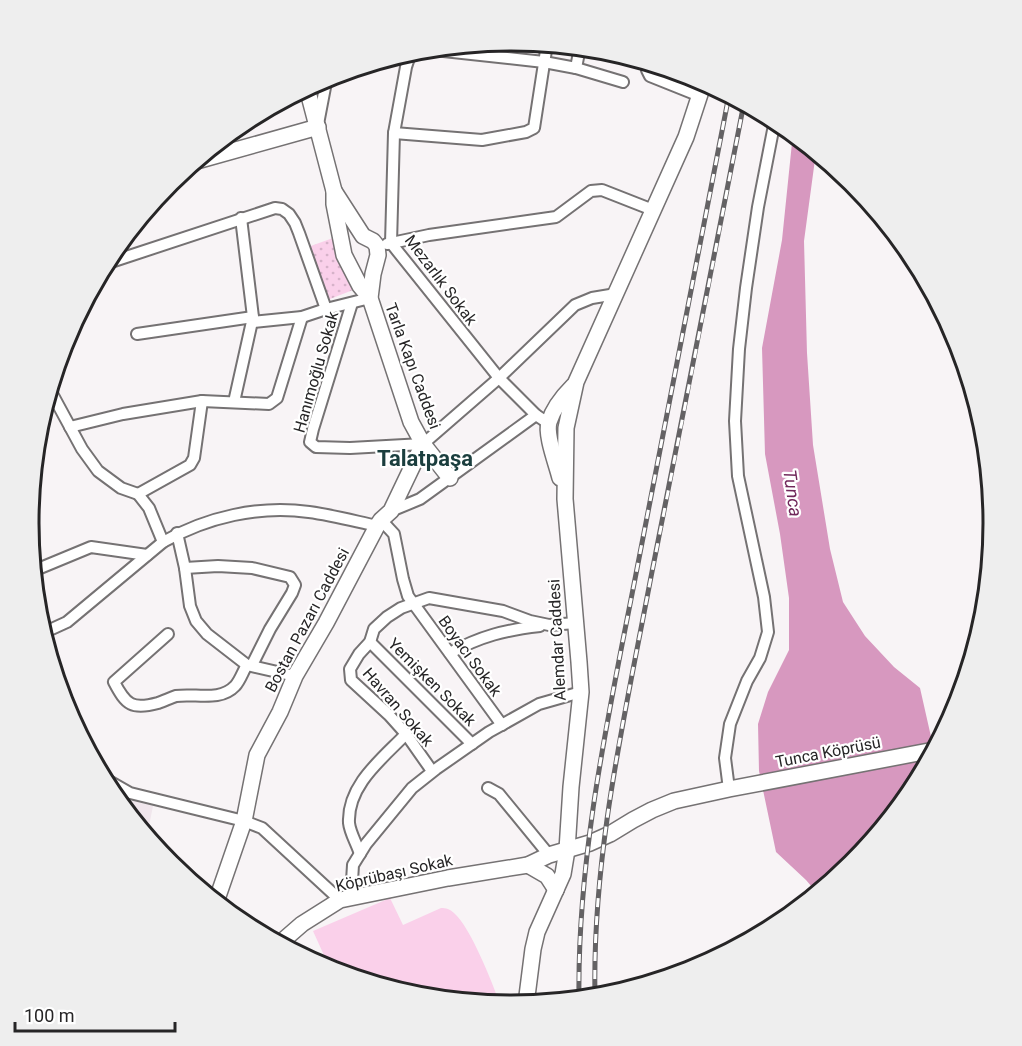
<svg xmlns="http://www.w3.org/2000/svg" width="1022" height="1046" viewBox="0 0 1022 1046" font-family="Roboto,sans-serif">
<defs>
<pattern id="park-dots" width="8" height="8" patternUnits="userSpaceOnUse" patternTransform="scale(1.5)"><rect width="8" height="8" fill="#fad0ea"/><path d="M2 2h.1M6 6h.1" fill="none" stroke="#d6b2c9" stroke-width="1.8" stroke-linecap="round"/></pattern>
</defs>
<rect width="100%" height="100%" fill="#f8f4f6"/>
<polygon fill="#f0e6ec" points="125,799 153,806 147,836 120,803"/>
<path fill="#fad0ea" d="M390,898L403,925L441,908C446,908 450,909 454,913C471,928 492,982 500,1004L417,996L326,969L320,965L327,962L313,931Z"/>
<polygon fill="url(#park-dots)" points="333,238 339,255 353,290 330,299 328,298 308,247"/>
<polygon fill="#d798bf" points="793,133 816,152 804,241 807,353 813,445 830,549 843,602 865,636 894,667 920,688 934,750 912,791 852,864 817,893 806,880 776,852 759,771 758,724 768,692 789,650 789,598 780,534 765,454 762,348 782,240"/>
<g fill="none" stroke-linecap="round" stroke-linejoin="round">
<defs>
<g id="street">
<polyline points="425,49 544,62 576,68 623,82"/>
<polyline points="411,52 406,67 394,133 391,243 499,378 536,415 548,423"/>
<polyline points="649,63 647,70 650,76 700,96"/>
<polyline points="576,68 580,47"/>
<polyline points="318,124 327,77"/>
<polyline points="394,133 482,140 526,132 534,128 547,44"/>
<polyline points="223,138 229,153"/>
<polyline points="387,244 429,235 556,217 591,191 602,190 653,210"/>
<polyline points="114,261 275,208 282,209 289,214 295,223 299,233 326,309"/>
<polyline points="352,303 313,429 310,442 316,447 350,448 423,444 499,378 575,305 592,298 616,294"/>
<polyline points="253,322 302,317 326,309 370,298"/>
<polyline points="137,334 253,317"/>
<polyline points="50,390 82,449 98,471 121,488 138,494 149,508 163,542"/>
<polyline points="234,402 253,317 241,218"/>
<polyline points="70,427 123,414 202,401 269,404 277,398 302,317"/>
<polyline points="138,494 190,465 194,458 202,401"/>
<polyline points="391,511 420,499 536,415"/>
<polyline points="381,520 394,534 403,579 408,596 502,725"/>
<polyline points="177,533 185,568 190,606 196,621 207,634 247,665 295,676"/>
<polyline points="185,568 218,566 252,568 290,577 295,585 292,593 270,629 252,665"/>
<polyline points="33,571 91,547 147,555"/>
<path d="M43,633L67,622L163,542C207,517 259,505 309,512C332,515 354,521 377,526"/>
<path d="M168,634L114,682C126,705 132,710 158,703C164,701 170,698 176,696C195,693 220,702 235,686C240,681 243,671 247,665"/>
<polyline points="370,642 472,744"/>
<path d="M450,653C481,636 505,630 540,626"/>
<polyline points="432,771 406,734 389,715 351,680 350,669 359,654 370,642 374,629 387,617 401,608 429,598 503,611 530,621 549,625 576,623"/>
<polyline points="102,777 130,793 244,821 262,828 340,900"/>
<polyline points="488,788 499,794 549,855"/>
<polyline points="729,789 725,758 730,724 747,681 760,658 768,632 764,597 738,476 735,421 739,349 746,288 758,207 775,120"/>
<path d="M360,854C357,844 350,833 349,823C347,785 383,758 406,734"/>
<polyline points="351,897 353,865 366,844 412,788 436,769 489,732 539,704 581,692"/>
</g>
<g id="secondary">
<polyline points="307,88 334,191 334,204 344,255 360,286 370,298"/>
<polyline points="193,162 318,127"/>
<polyline points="334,191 363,236 373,241 377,246 378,255 373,274 370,298 411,422 423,444 450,478"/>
<path d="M560,478C557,465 545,435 549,422C553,409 564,395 573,386"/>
<polyline points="528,865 547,876 556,890"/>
<polyline points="216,902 244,821 257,755 280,712 295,676 326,623 377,526 381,520 391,511 423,444"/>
<polyline points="279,944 302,924 340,900 448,878 528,865 549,855 590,843 610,834 633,820 652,810 674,801 729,789 934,750"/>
<polyline points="526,1004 533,949 537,932 563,874 567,850 571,787 581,692 579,662 565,499 566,428 576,382 686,137 704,82"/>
</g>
</defs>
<use href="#street" stroke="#757273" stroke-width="14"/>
<use href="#secondary" stroke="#757273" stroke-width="18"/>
<use href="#street" stroke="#fff" stroke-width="10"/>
<use href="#secondary" stroke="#fff" stroke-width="15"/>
<defs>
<g id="rail">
<path d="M595,997C592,857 624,719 650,582C682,423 713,263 744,103"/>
<path d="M579,999C577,858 608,717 635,579C666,418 698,256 729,95"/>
</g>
</defs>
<use href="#rail" stroke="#646264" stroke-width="5"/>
<use href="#rail" stroke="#fff" stroke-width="3" stroke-dasharray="9" stroke-linecap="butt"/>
</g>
<g text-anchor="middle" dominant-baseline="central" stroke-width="4.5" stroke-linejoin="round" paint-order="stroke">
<g font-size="16" fill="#262526" stroke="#fff">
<text transform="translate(441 280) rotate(53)">Mezarlık Sokak</text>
<text transform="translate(413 366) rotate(70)">Tarla Kapı Caddesi</text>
<text transform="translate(316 372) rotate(-74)">Hanımoğlu Sokak</text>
<text transform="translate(307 620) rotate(-62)">Bostan Pazarı Caddesi</text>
<text transform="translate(557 640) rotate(-93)">Alemdar Caddesi</text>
<text transform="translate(470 656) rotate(54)">Boyacı Sokak</text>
<text transform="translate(432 682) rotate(45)">Yemişken Sokak</text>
<text transform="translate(398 707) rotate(49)">Havran Sokak</text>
<text transform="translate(828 752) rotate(-11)">Tunca Köprüsü</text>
<text transform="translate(394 873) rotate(-13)">Köprübaşı Sokak</text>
</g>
<g font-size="18" font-style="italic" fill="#70275a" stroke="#fff">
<text transform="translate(793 493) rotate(82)">Tunca</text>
</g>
<g font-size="22" font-weight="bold" fill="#1b3e3e" stroke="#fff">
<text x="425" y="458">Talatpaşa</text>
</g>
</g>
<path d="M0 0H1022V1046H0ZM39 523a472 472 0 1 1 944 0a472 472 0 1 1-944 0Z" fill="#eee" fill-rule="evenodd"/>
<path fill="none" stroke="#262526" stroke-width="3" d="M39 523a472 472 0 1 1 944 0a472 472 0 1 1-944 0Z"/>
<path d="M15 1022v9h160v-9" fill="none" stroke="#262526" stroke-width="3"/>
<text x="24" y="1022" font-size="18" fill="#262526" stroke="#ffffff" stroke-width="4.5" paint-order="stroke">100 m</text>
</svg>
